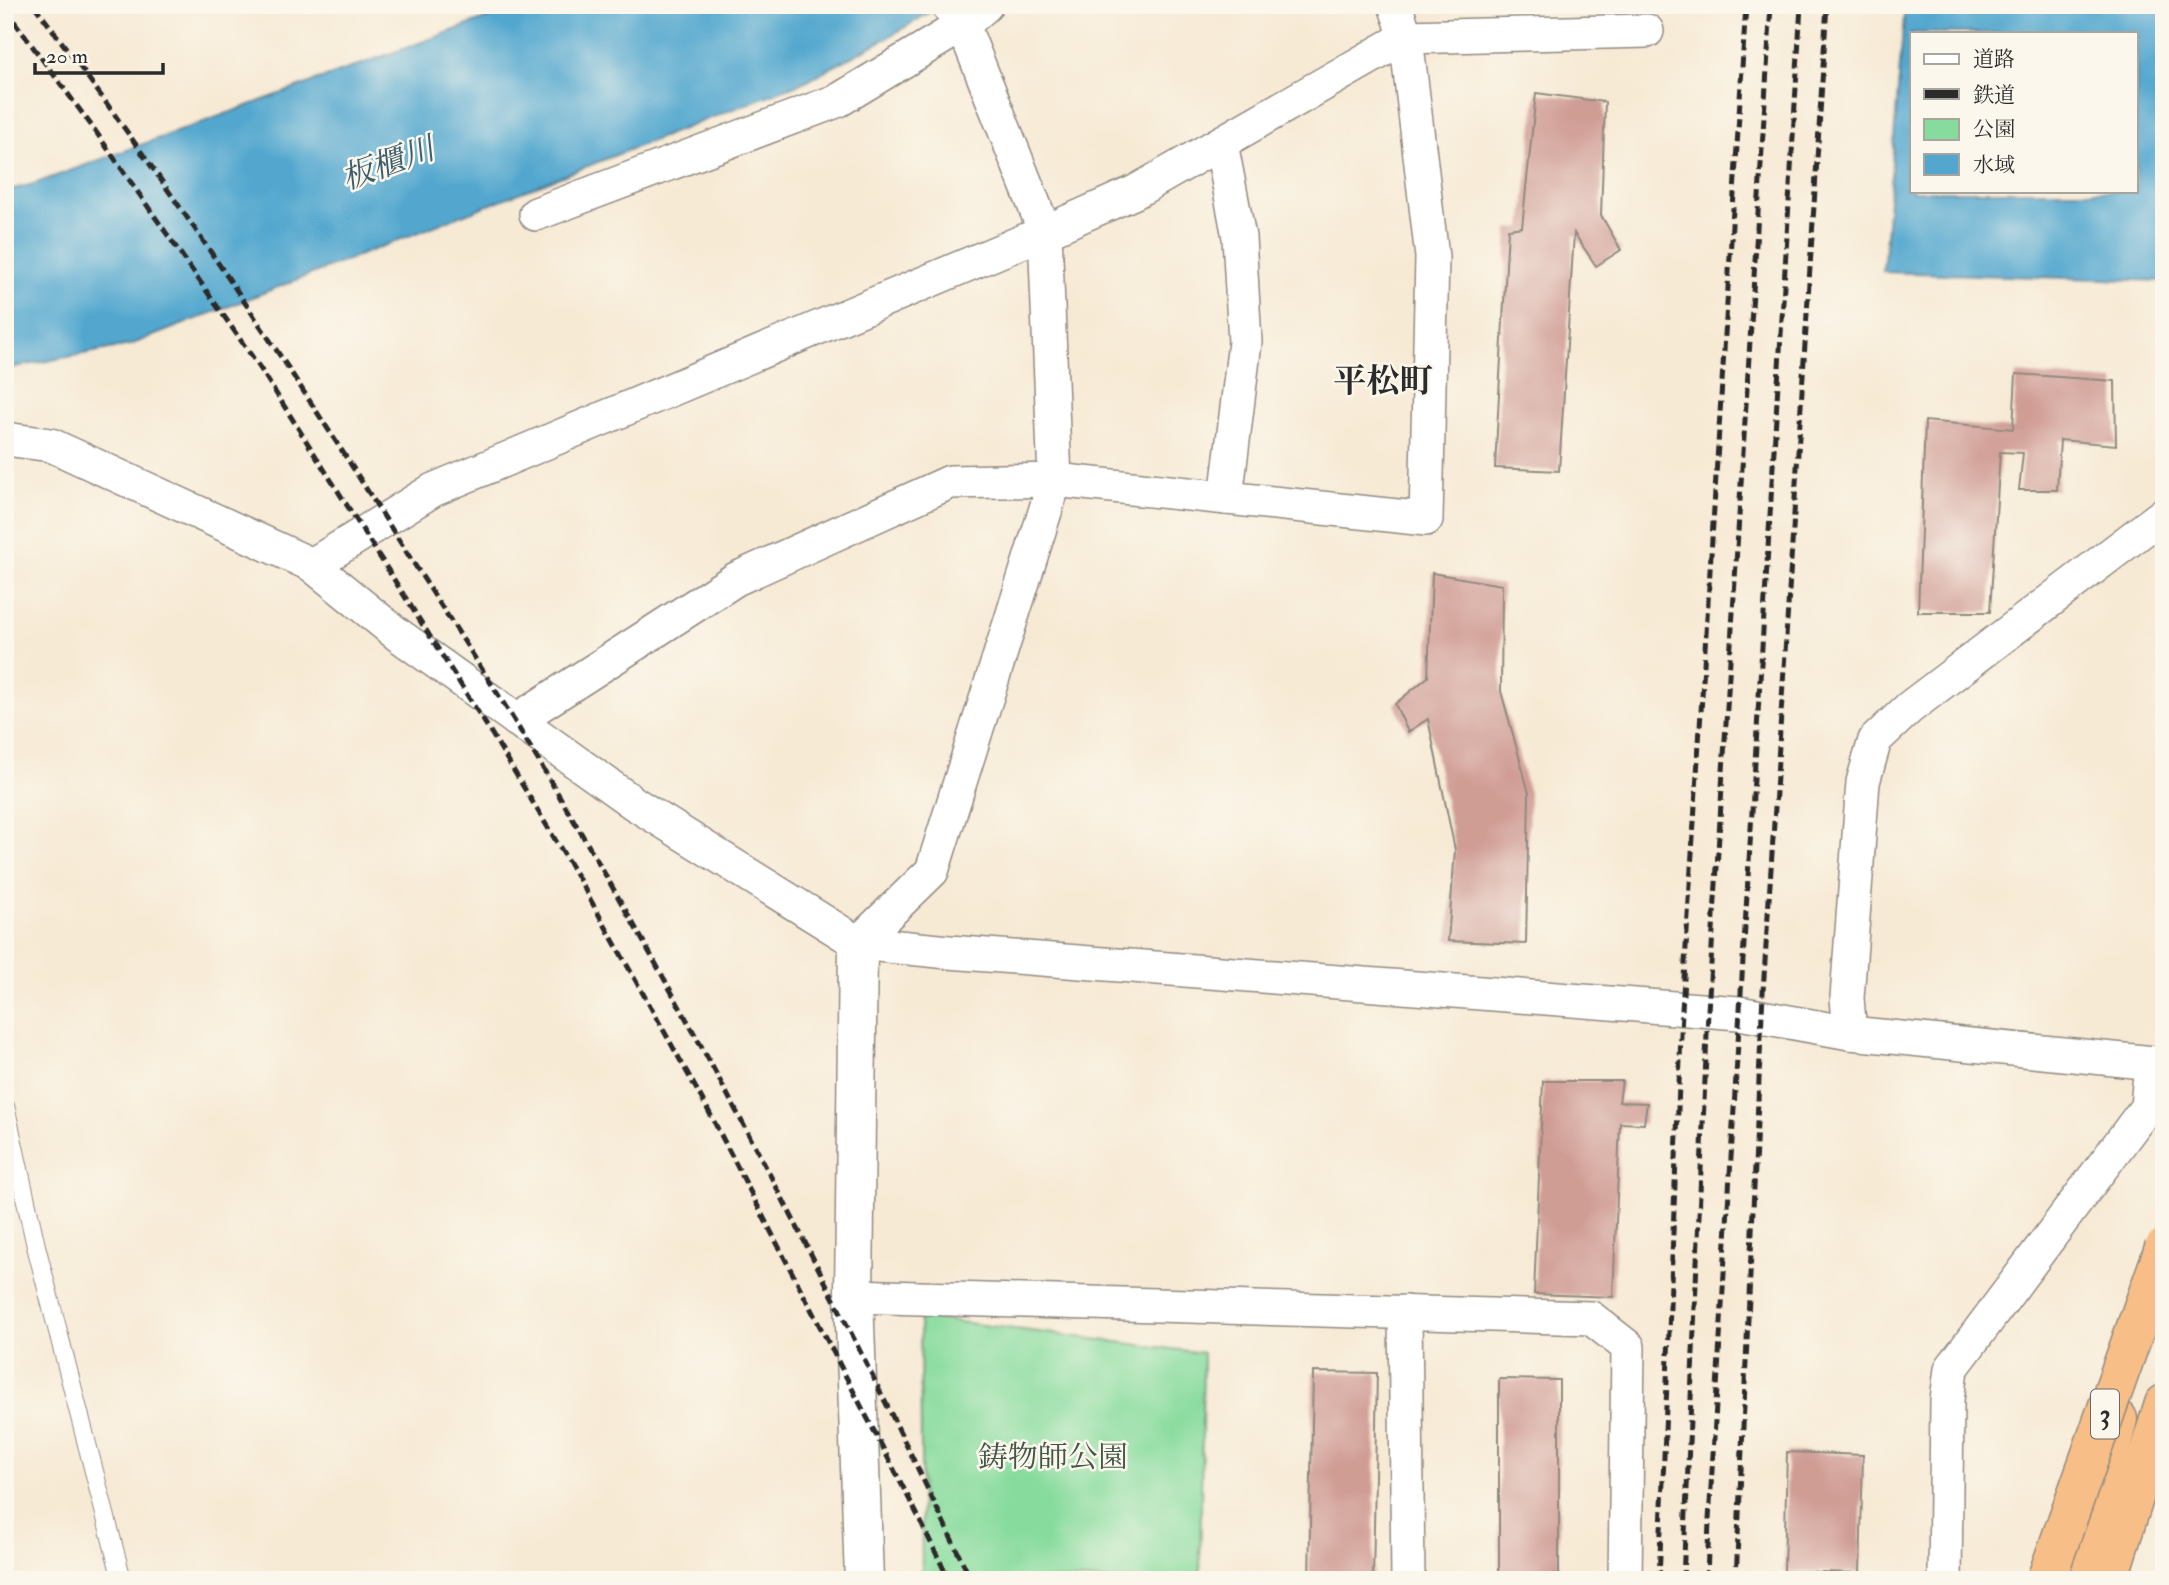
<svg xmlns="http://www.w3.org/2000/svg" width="2169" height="1585" viewBox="0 0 2169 1585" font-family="'IM FELL Double Pica','Noto Serif JP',serif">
<rect width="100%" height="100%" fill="#fbf7ec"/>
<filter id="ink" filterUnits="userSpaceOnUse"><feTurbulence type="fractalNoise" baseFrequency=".0143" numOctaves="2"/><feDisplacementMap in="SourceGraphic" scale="14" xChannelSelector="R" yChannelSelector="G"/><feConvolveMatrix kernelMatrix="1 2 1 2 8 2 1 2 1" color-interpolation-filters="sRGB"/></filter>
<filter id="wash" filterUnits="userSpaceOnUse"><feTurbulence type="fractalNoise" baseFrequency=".00686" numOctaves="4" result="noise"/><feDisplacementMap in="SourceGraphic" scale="28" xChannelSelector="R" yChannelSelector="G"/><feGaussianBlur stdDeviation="1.57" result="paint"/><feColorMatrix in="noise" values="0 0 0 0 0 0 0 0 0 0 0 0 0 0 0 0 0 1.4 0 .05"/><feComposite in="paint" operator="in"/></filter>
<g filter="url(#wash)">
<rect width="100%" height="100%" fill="#f7ead5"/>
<polygon fill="#87db9d" stroke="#598364" stroke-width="2" points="920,1317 1203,1353 1200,1580 922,1580"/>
<g fill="#53a7cf" stroke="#3f697d" stroke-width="2" fill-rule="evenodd">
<polygon points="523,5 942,5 887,38 808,80 130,345 5,369 5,191 34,184"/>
<path d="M1905,5H2164V281L1883,272ZM1912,33H2136V191H1912Z"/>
</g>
<g id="blocks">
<g fill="#d09d95">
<polygon points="1536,93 1605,102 1601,215 1621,250 1596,266 1574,233 1559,471 1495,468 1508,229 1522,227"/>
<polygon points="2016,374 2115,381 2116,445 2060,440 2057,490 2019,490 2023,453 2000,452 1990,612 1918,612 1925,421 2013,429"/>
<polygon points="1432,573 1502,585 1501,691 1529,793 1526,944 1448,941 1455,850 1428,719 1408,732 1395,704 1428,677"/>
<polygon points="1543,1081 1622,1081 1619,1102 1647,1103 1644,1124 1620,1123 1613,1297 1534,1294"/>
<polygon points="1313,1372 1377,1373 1373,1580 1309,1580"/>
<polygon points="1499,1379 1559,1380 1559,1580 1499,1580"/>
<polygon points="1787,1452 1863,1455 1860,1573 1784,1571"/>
</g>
</g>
</g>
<g filter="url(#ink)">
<use href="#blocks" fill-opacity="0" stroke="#918a80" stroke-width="2"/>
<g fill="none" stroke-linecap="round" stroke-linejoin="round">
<defs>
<polyline id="service" points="5,1106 36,1246 122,1580"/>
<g id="minor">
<polyline points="1221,143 1239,237 1245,342 1226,498"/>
<polyline points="536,214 839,100 963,25 986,5"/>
<polyline points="5,439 51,445 312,565 433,490 1045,232 1135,192 1406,37 1647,31"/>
<polyline points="312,565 397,634 635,804 858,943 949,952 1739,1013 1850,1033 2164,1064"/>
<polyline points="517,720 736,579 950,482 1055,480 1426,519 1432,257 1406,37 1395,5"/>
<polyline points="858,943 932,871 1055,480 1045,232 963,25 947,5"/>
<polyline points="1850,1033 1847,998 1863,782 1875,740 1909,708 2164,514"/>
<polyline points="854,1296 1591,1318 1628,1347 1625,1580"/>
<polyline points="1405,1312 1408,1580"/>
<polyline points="1945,1580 1947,1400 1951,1369 2147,1107 2151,1063"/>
</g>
<polyline id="tertiary" points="858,943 854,1296 864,1580"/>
<polyline id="trunk" points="2078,1580 2118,1419"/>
<polyline id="motorway" points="2108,1580 2164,1404"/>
</defs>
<use href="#service" stroke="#918a80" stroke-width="20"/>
<use href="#minor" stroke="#918a80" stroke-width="36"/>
<use href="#tertiary" stroke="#918a80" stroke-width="41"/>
<use href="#trunk" stroke="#918a80" stroke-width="41"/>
<use href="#motorway" stroke="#918a80" stroke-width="41"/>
<use href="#service" stroke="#fff" stroke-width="18"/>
<use href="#minor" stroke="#fff" stroke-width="33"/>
<use href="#tertiary" stroke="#fff" stroke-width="38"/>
<use href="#trunk" stroke="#f7be87" stroke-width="38"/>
<use href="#motorway" stroke="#f7be87" stroke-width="38"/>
<g stroke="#2b2b2b" stroke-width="5" stroke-dasharray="10 5" stroke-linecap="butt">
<path d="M34,5C160,172 276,346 388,523C429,588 472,652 512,717C681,995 832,1285 971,1580"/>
<polyline points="5,9 94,129 260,368 490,731 580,881 707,1108 917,1514 949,1580"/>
<polyline points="1659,1580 1682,1010 1746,5"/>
<polyline points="1683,1580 1708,1011 1771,5"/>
<polyline points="1707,1580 1709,1520 1801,5"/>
<polyline points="1736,1580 1763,992 1827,5"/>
</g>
<defs>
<polyline id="motorway-bridge" points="2046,1580 2164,1248"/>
</defs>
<use href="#motorway-bridge" stroke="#918a80" stroke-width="41" stroke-linecap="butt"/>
<use href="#motorway-bridge" stroke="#f7be87" stroke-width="38"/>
</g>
</g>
<g text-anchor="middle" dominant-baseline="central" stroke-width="5" stroke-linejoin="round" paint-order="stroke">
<rect fill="#fbf7ec" stroke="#696865" stroke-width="2" x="2091" y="1389.5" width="28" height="49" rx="5"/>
<g font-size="28" font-weight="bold" fill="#2b2b2b">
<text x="2105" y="1414">3</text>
</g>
<g font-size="30" fill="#425748" stroke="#fbf7ec">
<text x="1053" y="1457">鋳物師公園</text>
</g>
<g font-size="32" font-style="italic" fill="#3b5d6d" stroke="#fbf7ec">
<text transform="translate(388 164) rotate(-20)">板櫃川</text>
</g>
<g font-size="33" font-weight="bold" fill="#2b2b2b" stroke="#fbf7ec">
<text x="1383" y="381">平松町</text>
</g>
</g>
<rect width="2169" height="1585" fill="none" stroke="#fbf7ec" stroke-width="28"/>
<rect x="1910" y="32" width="228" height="161" fill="#fbf7ec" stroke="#a8a59f" stroke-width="2"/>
<rect x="1924" y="54" width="35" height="10" fill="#ffffff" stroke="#a8a59f" stroke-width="2"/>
<text x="1973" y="66" font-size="21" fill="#2b2b2b">道路</text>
<rect x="1924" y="89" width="35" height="10" fill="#2b2b2b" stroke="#a8a59f" stroke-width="2"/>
<text x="1973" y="102" font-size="21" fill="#2b2b2b">鉄道</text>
<rect x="1924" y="119" width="35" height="21" fill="#87db9d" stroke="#a8a59f" stroke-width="2"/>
<text x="1973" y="136" font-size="21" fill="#2b2b2b">公園</text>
<rect x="1924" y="154" width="35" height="21" fill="#53a7cf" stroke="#a8a59f" stroke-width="2"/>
<text x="1973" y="172" font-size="21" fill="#2b2b2b">水域</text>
<path d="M35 63v10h128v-10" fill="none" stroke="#2b2b2b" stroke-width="3.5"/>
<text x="46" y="63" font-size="21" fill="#2b2b2b" stroke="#fbf7ec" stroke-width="5" paint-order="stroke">20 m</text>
</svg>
